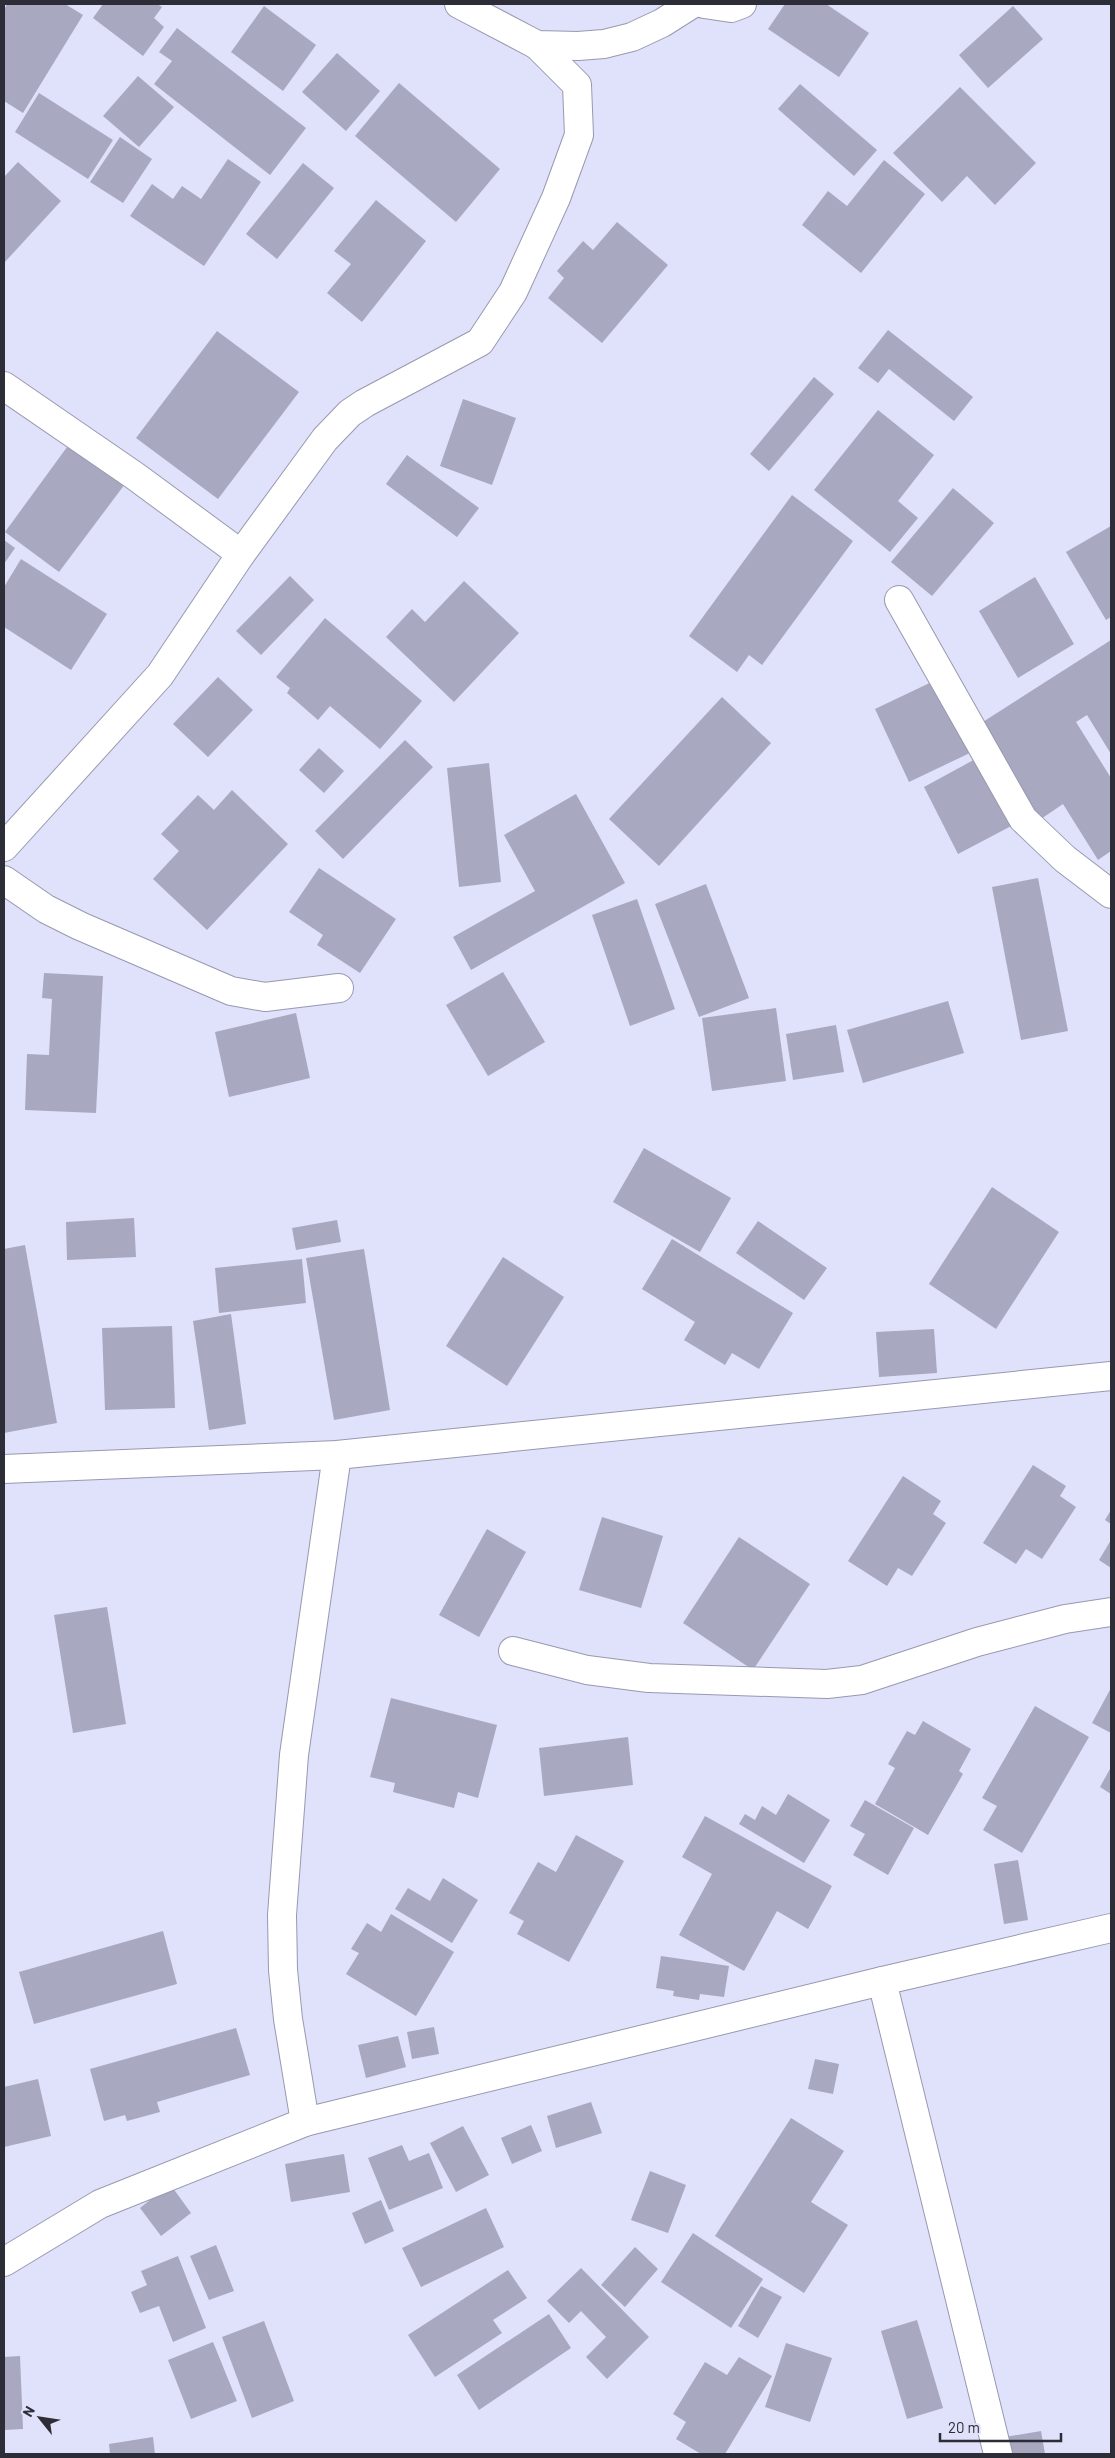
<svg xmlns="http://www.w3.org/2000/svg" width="1115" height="2458" viewBox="0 0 1115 2458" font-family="Barlow,sans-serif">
<rect width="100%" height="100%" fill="#e0e1fa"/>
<g fill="#a8a9c0">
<polygon points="7,4 65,4 83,15 23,113 4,101 4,10"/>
<polygon points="103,4 157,4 162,7 154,18 164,27 143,56 93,18"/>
<polygon points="785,4 826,4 869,33 839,77 768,29"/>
<polygon points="264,6 316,45 283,91 231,52"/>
<polygon points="1013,6 1043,39 988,88 959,55"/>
<polygon points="177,28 306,128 270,175 154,84 172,61 159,52"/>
<polygon points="337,53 380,91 346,131 302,92"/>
<polygon points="138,76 174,107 139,147 103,116"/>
<polygon points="399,83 500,169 456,222 355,136"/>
<polygon points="800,84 877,150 854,176 778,109"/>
<polygon points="960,87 1036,163 995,205 967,176 942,202 893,153"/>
<polygon points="39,93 113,140 88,179 15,132"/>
<polygon points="120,137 152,159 123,203 90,182"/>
<polygon points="228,159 261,182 204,266 130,216 152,184 173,199 182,186 201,199"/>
<polygon points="884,160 925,194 861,273 802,225 828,191 847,206"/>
<polygon points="18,162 61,201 4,263 4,177"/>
<polygon points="303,163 334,188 277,259 246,234"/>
<polygon points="376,200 426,241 362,322 327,293 351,264 334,251"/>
<polygon points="617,222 668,265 602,343 548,298 564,278 557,271 583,241 593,250"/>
<polygon points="888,330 973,397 954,421 889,369 878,383 858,368"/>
<polygon points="217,331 299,392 218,499 136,438"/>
<polygon points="814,377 834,394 769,471 750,454"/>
<polygon points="463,399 516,418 492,485 440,466"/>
<polygon points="878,410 934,455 898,501 918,518 890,552 814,490"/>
<polygon points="70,443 125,484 59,572 5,532"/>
<polygon points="407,455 479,508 457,537 386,484"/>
<polygon points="953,488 994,523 932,596 891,562"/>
<polygon points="792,495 853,541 762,665 749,655 737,672 689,636"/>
<polygon points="1111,526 1111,617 1106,620 1066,552"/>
<polygon points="4,540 15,548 4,564"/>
<polygon points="21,559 107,614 71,670 4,627 4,587"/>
<polygon points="290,576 314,600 261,655 236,631"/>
<polygon points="1035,577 1074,644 1018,678 979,611"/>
<polygon points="464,581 519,633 454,702 386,637 412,609 425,622"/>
<polygon points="325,618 422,701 380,749 330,706 318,720 287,693 290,688 276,677"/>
<polygon points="1111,640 1111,754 1087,715 1076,722 1111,778 1111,851 1098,860 1063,804 1035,823 975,727"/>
<polygon points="218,677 253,710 208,757 173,724"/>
<polygon points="940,678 974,751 909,782 875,709"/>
<polygon points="722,697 771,743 659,866 609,819"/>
<polygon points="405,740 433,767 343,859 315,831"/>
<polygon points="319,748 344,771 324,793 299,770"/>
<polygon points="979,757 1015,824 958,854 924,787"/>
<polygon points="489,763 501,882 459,887 447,768"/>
<polygon points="232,790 288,844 207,930 153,879 179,851 161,834 198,795 214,810"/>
<polygon points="576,794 625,883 471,970 453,937 535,891 504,835"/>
<polygon points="319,868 396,919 360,973 317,945 323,935 289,912"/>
<polygon points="1038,878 1068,1031 1021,1040 992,887"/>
<polygon points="706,884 749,998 699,1017 655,904"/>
<polygon points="637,899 675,1009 630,1026 592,915"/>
<polygon points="503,972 545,1042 488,1076 446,1005"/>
<polygon points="44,973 103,976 96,1113 25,1110 27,1054 49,1055 52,999 42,998"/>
<polygon points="948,1001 964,1053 863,1083 847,1030"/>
<polygon points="776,1008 786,1081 712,1091 702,1018"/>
<polygon points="296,1013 310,1078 229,1097 215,1032"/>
<polygon points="836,1025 844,1072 793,1080 786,1034"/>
<polygon points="644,1148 731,1198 700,1252 613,1202"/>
<polygon points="992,1187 1059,1232 996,1329 929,1284"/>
<polygon points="134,1218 136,1257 67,1260 66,1222"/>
<polygon points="337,1220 341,1242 296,1250 292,1228"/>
<polygon points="758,1221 827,1268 804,1300 736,1253"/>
<polygon points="672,1239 793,1313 759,1369 732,1353 725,1365 684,1340 695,1322 642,1289"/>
<polygon points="25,1245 57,1423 4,1433 4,1249"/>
<polygon points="364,1249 390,1410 334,1420 306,1258"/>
<polygon points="503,1257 564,1297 507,1386 446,1346"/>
<polygon points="302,1259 306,1303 219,1313 215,1268"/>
<polygon points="231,1314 246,1424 209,1430 193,1321"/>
<polygon points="172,1326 175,1408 105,1410 102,1328"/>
<polygon points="934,1329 937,1373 879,1377 876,1332"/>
<polygon points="1033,1465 1066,1486 1060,1496 1076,1507 1042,1559 1026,1549 1016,1564 983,1543"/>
<polygon points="903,1476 941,1501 933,1514 946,1523 912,1576 898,1568 887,1586 848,1561"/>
<polygon points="1111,1510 1111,1524 1105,1520"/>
<polygon points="602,1517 663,1536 641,1608 579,1590"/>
<polygon points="487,1529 526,1552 479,1637 439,1615"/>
<polygon points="739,1537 810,1584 753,1670 683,1623"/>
<polygon points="1111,1540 1111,1568 1099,1560"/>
<polygon points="107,1607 126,1724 73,1733 54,1615"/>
<polygon points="1111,1688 1111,1733 1092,1723"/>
<polygon points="391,1698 497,1725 478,1798 458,1792 454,1808 393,1792 395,1783 370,1777"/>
<polygon points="1035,1706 1089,1737 1022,1853 983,1830 997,1806 982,1798"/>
<polygon points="923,1721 971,1749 959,1771 963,1774 928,1835 875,1804 895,1768 888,1764 907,1731 915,1735"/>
<polygon points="628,1737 633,1785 544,1796 539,1748"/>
<polygon points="1111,1767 1111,1794 1100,1787"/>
<polygon points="788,1794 830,1820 804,1863 739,1824 745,1814 755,1820 762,1806 776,1815"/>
<polygon points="865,1800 914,1828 888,1875 853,1855 865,1834 850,1826"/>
<polygon points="705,1816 832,1886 808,1929 777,1911 744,1971 679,1935 712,1874 682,1857"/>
<polygon points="576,1835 624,1861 569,1962 517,1934 524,1921 509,1913 538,1862 556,1872"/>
<polygon points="1018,1860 1028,1920 1004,1924 994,1864"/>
<polygon points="443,1878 478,1900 452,1943 395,1909 408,1888 430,1901"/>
<polygon points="391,1914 454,1952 416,2016 346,1974 359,1953 351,1949 367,1923 381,1932"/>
<polygon points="163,1931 177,1984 34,2024 19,1972"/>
<polygon points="661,1956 729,1966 724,1997 700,1994 699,2000 673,1996 674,1991 656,1988"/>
<polygon points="434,2027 439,2054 412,2059 407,2032"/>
<polygon points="236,2028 250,2075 157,2102 160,2112 127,2121 125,2115 104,2121 90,2069"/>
<polygon points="398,2036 406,2067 366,2078 358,2045"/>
<polygon points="815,2059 839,2064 833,2094 808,2089"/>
<polygon points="38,2079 51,2136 4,2147 4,2087"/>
<polygon points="591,2102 602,2133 556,2148 547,2116"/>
<polygon points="791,2118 844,2151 811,2202 848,2225 804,2293 715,2236"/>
<polygon points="531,2125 542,2151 512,2164 501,2138"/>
<polygon points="463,2126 489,2175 456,2192 430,2143"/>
<polygon points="402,2145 409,2161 429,2153 443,2188 389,2210 368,2158"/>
<polygon points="344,2154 350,2192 291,2202 285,2164"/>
<polygon points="650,2171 686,2185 668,2233 631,2220"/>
<polygon points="170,2184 191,2213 161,2236 140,2208"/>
<polygon points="381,2200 394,2231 365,2244 352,2213"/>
<polygon points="486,2208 504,2247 421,2287 402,2248"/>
<polygon points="693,2233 763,2279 731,2328 661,2282"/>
<polygon points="216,2245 234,2291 209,2300 190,2256"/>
<polygon points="635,2247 658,2269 625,2307 601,2285"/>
<polygon points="178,2256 206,2328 173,2342 159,2306 140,2313 131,2292 147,2285 141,2271"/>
<polygon points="581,2268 649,2337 607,2379 586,2357 606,2337 581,2311 569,2323 547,2301"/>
<polygon points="508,2270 527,2298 493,2320 502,2333 435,2377 408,2335"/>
<polygon points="761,2286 782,2297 758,2338 738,2326"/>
<polygon points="549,2314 571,2348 479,2410 457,2375"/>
<polygon points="917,2320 943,2408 907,2419 881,2331"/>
<polygon points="264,2321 294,2401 252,2418 222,2337"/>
<polygon points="213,2342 237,2401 191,2419 168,2360"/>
<polygon points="786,2343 832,2358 810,2422 765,2407"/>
<polygon points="20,2356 23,2429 4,2430 4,2357"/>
<polygon points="739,2357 772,2376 725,2454 701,2454 676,2439 686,2422 673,2414 705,2362 727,2375"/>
<polygon points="1041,2431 1045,2454 1008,2454 1005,2437"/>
<polygon points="153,2437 155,2454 110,2454 109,2444"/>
</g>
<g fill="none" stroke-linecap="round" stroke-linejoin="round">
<defs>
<g id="minor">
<polyline points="459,4 537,45 578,46 604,44 632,37 662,23 692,4"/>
<polyline points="704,4 731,8 742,4"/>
<polyline points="4,386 135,476 241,554"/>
<polyline points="899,600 1023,819 1065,859 1111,894"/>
<polyline points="4,847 160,675 241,554 325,439 350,413 365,403 480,342 513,292 556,198 579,135 577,85 537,45"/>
<polyline points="4,880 46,909 80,926 231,991 265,997 339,988"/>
<polyline points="4,1469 337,1455 1111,1376"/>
<polyline points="513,1651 587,1670 649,1678 827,1684 862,1680 977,1642 1065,1619 1111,1612"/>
<polyline points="882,1981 998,2454"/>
<polyline points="305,2122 288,2019 283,1970 282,1915 294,1755 337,1455"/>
<polyline points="4,2262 100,2204 305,2122 882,1981 1111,1928"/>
</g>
</defs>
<use href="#minor" stroke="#9899b0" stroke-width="30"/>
<use href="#minor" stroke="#fff" stroke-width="28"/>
</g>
<rect width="1115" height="2458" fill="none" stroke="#2d2d37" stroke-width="10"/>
<g transform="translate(40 2418) rotate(300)" stroke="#e0e1fa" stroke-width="4" paint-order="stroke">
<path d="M0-4L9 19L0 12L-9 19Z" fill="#2d2d37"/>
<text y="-8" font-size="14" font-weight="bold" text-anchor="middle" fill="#2d2d37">N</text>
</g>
<path d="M940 2433v8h121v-8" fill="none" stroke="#2d2d37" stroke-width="2.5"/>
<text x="948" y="2433" font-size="15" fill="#2d2d37" stroke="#e0e1fa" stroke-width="4" paint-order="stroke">20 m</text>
</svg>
